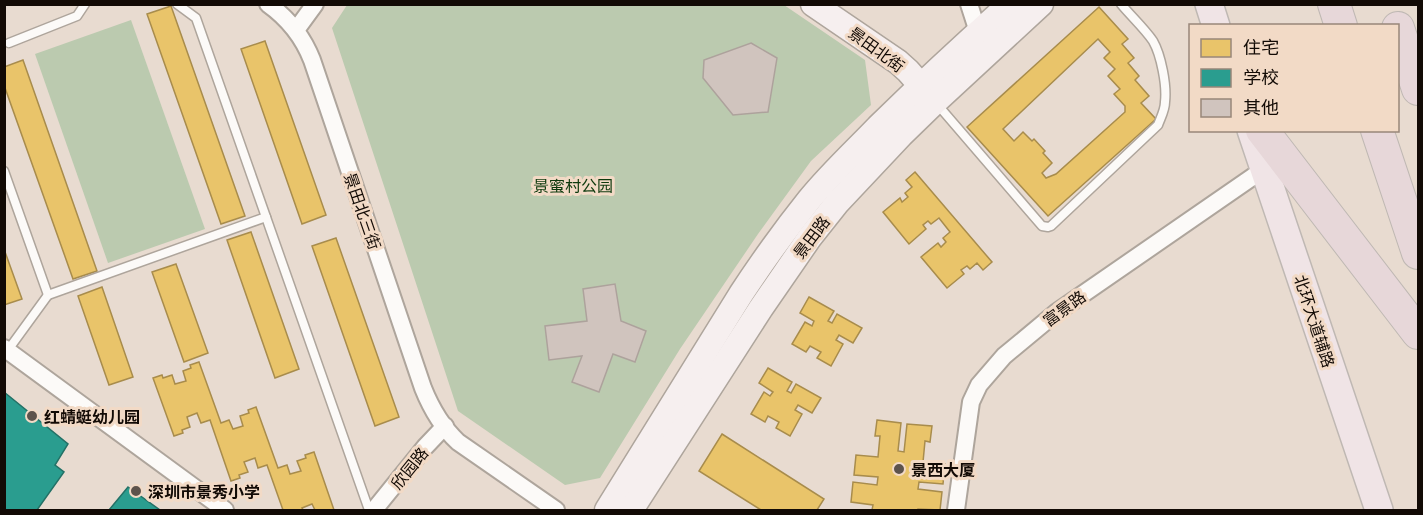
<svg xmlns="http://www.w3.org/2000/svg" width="1423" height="515" viewBox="0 0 1423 515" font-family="'Exo 2','Noto Sans SC',sans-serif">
<rect width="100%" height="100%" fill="#e8dbd0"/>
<g fill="#bbcaaf">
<polygon points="347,5 784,5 865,60 871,105 811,161 758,234 680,349 600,478 565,485 458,411 332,28"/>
<polygon points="131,20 205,229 108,263 35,54"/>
</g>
<g fill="#e9c46a" stroke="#a88c4c" stroke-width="1.5" fill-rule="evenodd">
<polygon points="171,6 245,216 221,224 147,14"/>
<path d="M1099,7L1128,39L1122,44L1134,58L1128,63L1139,76L1135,80L1149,96L1141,103L1156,119L1048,216L967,127ZM1098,39L1110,52L1104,58L1115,69L1108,76L1120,89L1114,94L1125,106V112L1056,174L1046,178L1042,173L1052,163L1043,153L1045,151L1034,139L1032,141L1023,132L1014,141L1003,129Z"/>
<polygon points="265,41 326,215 302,224 241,49"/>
<polygon points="23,60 97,271 73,279 4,85 4,67"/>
<polygon points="915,172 992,262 983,270 977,263 970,269 967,266 961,270 964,274 947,288 921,257 938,243 941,247 946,242 943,238 950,232 939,218 931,224 928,221 923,225 926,229 909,244 883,212 900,198 902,202 908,197 905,193 912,187 906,180"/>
<polygon points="251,232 299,369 275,378 227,240"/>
<polygon points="336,238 399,417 375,426 312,246"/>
<polygon points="4,249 22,299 4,305"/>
<polygon points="176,264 208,353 184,362 152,272"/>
<polygon points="102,287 133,377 109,385 78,296"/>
<polygon points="809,297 834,311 828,321 832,323 837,314 862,328 853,343 839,335 836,340 843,344 831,366 817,358 821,352 810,346 806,352 792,344 805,322 812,326 814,321 800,313"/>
<polygon points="199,362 221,423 229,420 233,429 243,426 240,416 249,413 248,410 256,407 278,468 287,465 290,474 301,471 297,461 306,458 305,455 314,452 334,510 315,510 312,504 302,508 303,510 283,510 267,465 258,468 255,458 244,462 248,472 239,475 240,478 231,481 210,420 201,423 197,413 187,417 190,427 182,430 183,433 174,436 153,378 162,375 163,378 172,375 175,384 186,381 183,371 191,368 190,365"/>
<polygon points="768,368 792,382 787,391 791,393 796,384 821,398 812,413 798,405 795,410 802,414 790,436 776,428 779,422 768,416 765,422 751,414 764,392 770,396 773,392 759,383"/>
<polygon points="877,420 901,423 898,451 904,452 907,424 932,426 930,442 925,441 923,462 945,464 943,484 919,482 918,489 942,492 940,510 918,509 918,510 872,510 873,505 851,502 853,482 877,485 878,477 854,475 856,455 878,457 880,436 875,436"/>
<polygon points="722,434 824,499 817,510 761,510 699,471"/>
</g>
<g fill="#2a9d8f" stroke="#237166" stroke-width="1.5">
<polygon points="4,392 68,444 55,465 64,472 37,510 4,510"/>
<polygon points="128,487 160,510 109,510"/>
</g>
<g fill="#d0c4be" stroke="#ada29c" stroke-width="1.5">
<polygon points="751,43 777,58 768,112 733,115 703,78 704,60"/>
<polygon points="615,284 621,321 646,331 635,362 613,354 599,392 572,382 582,356 549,360 545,326 587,321 583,289"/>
</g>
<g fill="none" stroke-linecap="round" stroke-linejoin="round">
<defs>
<g id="lane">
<polyline points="177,4 196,18 369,510"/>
<polyline points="9,43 77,16 85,4"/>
<path d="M937,104L1042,226L1048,227L1051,226L1158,125C1161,117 1165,110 1165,102C1167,85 1161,55 1153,41C1145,29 1130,15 1121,4"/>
<polyline points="4,171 48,295 266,217"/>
<polyline points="8,350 48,295"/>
</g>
<g id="street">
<path d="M268,4C289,19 303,37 312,60L423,388C431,408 442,427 458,442L556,510"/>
<polyline points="969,4 978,32"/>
<polyline points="296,30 315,4"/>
<polyline points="4,348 225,510"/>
<polyline points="374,510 425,447 445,426"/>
<polyline points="956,510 971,402 979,385 1004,356 1057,312 1264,169"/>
</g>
<g id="secondary">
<polyline points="813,4 898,62 908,71 931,97"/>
<path d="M607,510L741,294C762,262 785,230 809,200C830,174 855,151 878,127C921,85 965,44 1010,4"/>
<polyline points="631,510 761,308 810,237 837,203 901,135 935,102 1041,4"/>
</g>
<g id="primary">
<polyline points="1209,4 1216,26"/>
<polyline points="1251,130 1379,510"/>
</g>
<g id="highway">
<polyline points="1334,4 1341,26"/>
<polyline points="1398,28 1418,89"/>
<polyline points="1262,130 1418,333"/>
<polyline points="1377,130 1418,253"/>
</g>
</defs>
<use href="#lane" stroke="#aea59c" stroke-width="11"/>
<use href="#street" stroke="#aea59c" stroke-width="20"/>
<use href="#secondary" stroke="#aea59c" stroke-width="27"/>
<use href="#primary" stroke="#bfb8b3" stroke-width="30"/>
<use href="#highway" stroke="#bfb8b3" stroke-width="34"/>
<use href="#lane" stroke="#fcfaf8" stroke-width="8"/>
<use href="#street" stroke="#fcfaf8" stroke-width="16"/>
<use href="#secondary" stroke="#f6efef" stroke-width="24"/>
<use href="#primary" stroke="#f0e4e6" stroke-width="27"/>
<use href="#highway" stroke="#e7d7d9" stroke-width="32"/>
</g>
<g fill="#5d534c" stroke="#f2dac6" stroke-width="2">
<circle cx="32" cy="416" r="6"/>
<circle cx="899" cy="469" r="6"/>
<circle cx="136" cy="491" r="6"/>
</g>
<g text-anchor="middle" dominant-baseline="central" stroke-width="6" stroke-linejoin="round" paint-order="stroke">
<g font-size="16" fill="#120a05" stroke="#f2dac6">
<text transform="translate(877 49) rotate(36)">景田北街</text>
<text transform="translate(363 211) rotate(71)">景田北三街</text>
<text transform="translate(811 237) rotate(-53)">景田路</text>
<text transform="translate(1064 308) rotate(-36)">富景路</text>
<text transform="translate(1315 321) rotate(72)">北环大道辅路</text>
<text transform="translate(409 468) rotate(-51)">欣园路</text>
</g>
<g font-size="16" fill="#0d3a0d" stroke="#f2dac6">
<text x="573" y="185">景蜜村公园</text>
</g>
<g font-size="16" font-weight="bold" fill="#120a05" stroke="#f2dac6" text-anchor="start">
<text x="44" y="416">红蜻蜓幼儿园</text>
<text x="911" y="469">景西大厦</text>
<text x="148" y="491">深圳市景秀小学</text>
</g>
</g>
<rect width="1423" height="515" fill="none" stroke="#120a05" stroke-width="12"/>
<rect x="1189" y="24" width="210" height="108" fill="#f2dac6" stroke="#988779" stroke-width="1.5"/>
<rect x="1201" y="39" width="30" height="18" fill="#e9c46a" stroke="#988779" stroke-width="1.5"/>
<text x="1243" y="54" font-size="18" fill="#120a05">住宅</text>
<rect x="1201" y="69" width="30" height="18" fill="#2a9d8f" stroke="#988779" stroke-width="1.5"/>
<text x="1243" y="84" font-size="18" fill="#120a05">学校</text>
<rect x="1201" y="99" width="30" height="18" fill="#d0c4be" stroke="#988779" stroke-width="1.5"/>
<text x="1243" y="114" font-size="18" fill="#120a05">其他</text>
</svg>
